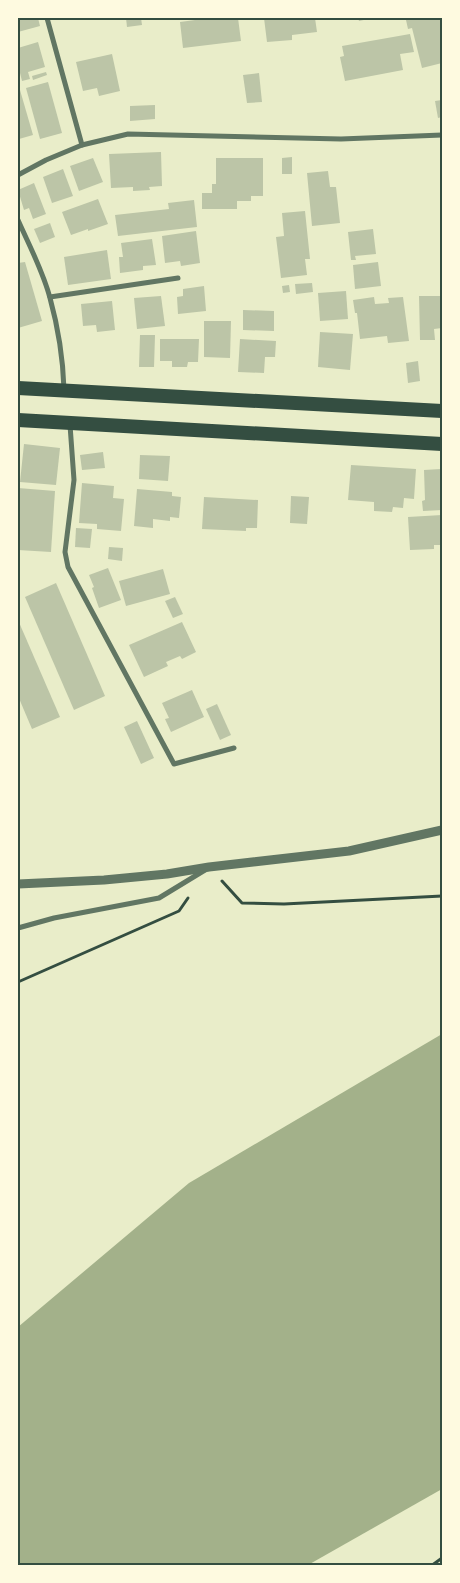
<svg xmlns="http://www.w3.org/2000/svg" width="460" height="1583" viewBox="0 0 460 1583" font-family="'Varela Round',sans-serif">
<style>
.water{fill:#a3b18a}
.building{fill:#bcc5a7}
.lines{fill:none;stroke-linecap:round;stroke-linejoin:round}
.path{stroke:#344e41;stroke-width:3}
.minor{stroke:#617663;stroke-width:5}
.tertiary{stroke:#617663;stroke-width:9}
.trunk{stroke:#344e41;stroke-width:14}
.neatline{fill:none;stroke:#344e41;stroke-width:2}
</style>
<rect width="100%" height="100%" fill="#e9edc9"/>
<!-- water -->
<polygon class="water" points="442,1034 442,1489 308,1565 18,1565 18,1327 189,1183"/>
<!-- building -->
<g class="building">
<polygon points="18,18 38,18 40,26 18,32"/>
<polygon points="126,18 141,18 142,25 127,27"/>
<polygon points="194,18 238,18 241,41 183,48 180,22 195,20"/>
<polygon points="264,18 315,18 317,32 292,35 292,40 267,42"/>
<polygon points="358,18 373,18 359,21"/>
<polygon points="417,18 441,18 442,63 422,68 412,28 408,29 406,20"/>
<polygon points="410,34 414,52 400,54 403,70 345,81 340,57 344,56 342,46"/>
<polygon points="38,42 45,67 28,72 30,79 22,81 18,65 18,48"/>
<polygon points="112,54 120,91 99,96 97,88 83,91 76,62"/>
<polygon points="46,72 47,75 33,80 32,76"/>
<polygon points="259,73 262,102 247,103 243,75"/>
<polygon points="48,82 62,133 40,139 26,88"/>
<polygon points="18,90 20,90 33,135 19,139"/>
<polygon points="442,100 442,117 438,118 435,101"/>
<polygon points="155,105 155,119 130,121 130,106"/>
<polygon points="161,152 162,186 149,187 150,190 133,191 133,187 111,188 109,154"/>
<polygon points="292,157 292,174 282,174 282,158"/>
<polygon points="93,158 103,182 79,191 70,166"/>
<polygon points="216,158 263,158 263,196 251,196 251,201 237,201 237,209 202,209 202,193 212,193 212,184 216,184"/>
<polygon points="63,169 73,196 52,203 43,177"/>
<polygon points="328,171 330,187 336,187 340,223 312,226 307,173"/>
<polygon points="34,183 46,214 33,219 29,208 24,210 18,190"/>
<polygon points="98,199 108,224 88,231 88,229 71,235 62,212"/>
<polygon points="194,200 197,227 118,236 115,215 169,209 168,203"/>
<polygon points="305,211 310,259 305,259 307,275 281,278 276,237 284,236 282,213"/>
<polygon points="50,223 55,237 40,243 34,229"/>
<polygon points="373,229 376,254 355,256 356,260 351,260 348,232"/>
<polygon points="196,231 200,263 181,266 180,261 165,263 162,236"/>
<polygon points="152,239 156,265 143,266 143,270 120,273 119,257 123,257 121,243"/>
<polygon points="107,250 111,279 68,285 64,257"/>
<polygon points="25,262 42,321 18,328 18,263"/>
<polygon points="378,262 381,286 355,289 353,265"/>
<polygon points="312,283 313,292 296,294 295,284"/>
<polygon points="289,285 290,292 283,293 282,286"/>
<polygon points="204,286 206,311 178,314 177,297 183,296 183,289"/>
<polygon points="346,291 348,319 320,321 318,293"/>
<polygon points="161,296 165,326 137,329 134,298"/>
<polygon points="419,296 442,296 442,328 434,329 435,340 420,340"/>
<polygon points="374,297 375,304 389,303 388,298 403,297 409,341 388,343 387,336 360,339 357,313 355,313 353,300"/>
<polygon points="112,301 115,330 97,332 96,325 83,326 81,304"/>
<polygon points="243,310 274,311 274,331 243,330"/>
<polygon points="204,321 231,321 230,358 204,357"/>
<polygon points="320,332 353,334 350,370 318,367"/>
<polygon points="140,335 155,335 154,367 139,367"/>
<polygon points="160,339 199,339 198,362 188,362 187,367 172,367 172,361 160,361"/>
<polygon points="240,339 276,341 275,357 265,357 264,373 238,372"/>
<polygon points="418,361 420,381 408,383 406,363"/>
<polygon points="24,444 60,448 56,485 20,482"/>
<polygon points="103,452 105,468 82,470 80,455"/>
<polygon points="140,455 170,456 168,481 139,479"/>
<polygon points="351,465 416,469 414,499 404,498 403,508 393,507 392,512 374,511 374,502 348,500"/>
<polygon points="441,469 442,510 423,511 422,501 425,500 424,470"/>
<polygon points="82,483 114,486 113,498 124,499 121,531 97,529 97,524 79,523"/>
<polygon points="18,488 55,491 51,552 18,550"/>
<polygon points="137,489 172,492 172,496 181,497 179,518 170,517 170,521 153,519 153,528 134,526"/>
<polygon points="291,496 309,497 307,524 290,523"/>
<polygon points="204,497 258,500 257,528 246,528 246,531 202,529"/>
<polygon points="442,515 442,545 434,545 434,549 410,550 408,517"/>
<polygon points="76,528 92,529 90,548 75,547"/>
<polygon points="109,547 123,548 122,561 108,559"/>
<polygon points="108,568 121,600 99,608 92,588 94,587 89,575"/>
<polygon points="163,569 170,594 126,606 119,581"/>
<polygon points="56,583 105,696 74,710 25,597"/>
<polygon points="175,597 183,614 173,618 165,601"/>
<polygon points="18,620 60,717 32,729 18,696"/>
<polygon points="182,622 196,652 182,659 180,656 166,662 168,666 144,677 129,645"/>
<polygon points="192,690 204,717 171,732 165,719 169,718 162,703"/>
<polygon points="217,704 231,735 220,740 206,709"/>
<polygon points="137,721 154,758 141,764 124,727"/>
</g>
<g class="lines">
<!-- path -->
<g class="path">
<polyline points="222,881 242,903 284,904 442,896"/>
<polyline points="18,982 179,911 188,898"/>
<polyline points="431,1566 442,1558"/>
</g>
<!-- minor -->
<g class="minor">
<polyline points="47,18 82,145"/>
<polyline points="18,175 46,160 82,145 128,134 341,139 442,135"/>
<path d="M18,220C29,245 43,271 50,298C58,327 63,359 64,389"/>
<polyline points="50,297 178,278"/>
<polyline points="70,425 74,480 65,552 68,567 174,764 234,748"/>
<polyline points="18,928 54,918 159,898 205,870"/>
</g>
<!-- tertiary -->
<polyline class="tertiary" points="18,884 104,880 167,874 209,867 349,851 442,830"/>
<!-- trunk -->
<g class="trunk">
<polyline points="18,388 442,411"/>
<polyline points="18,420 442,444"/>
</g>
</g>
<!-- border -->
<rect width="460" height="1583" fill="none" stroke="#fefae0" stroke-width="38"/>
<rect x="19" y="19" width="422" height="1545" class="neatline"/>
</svg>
